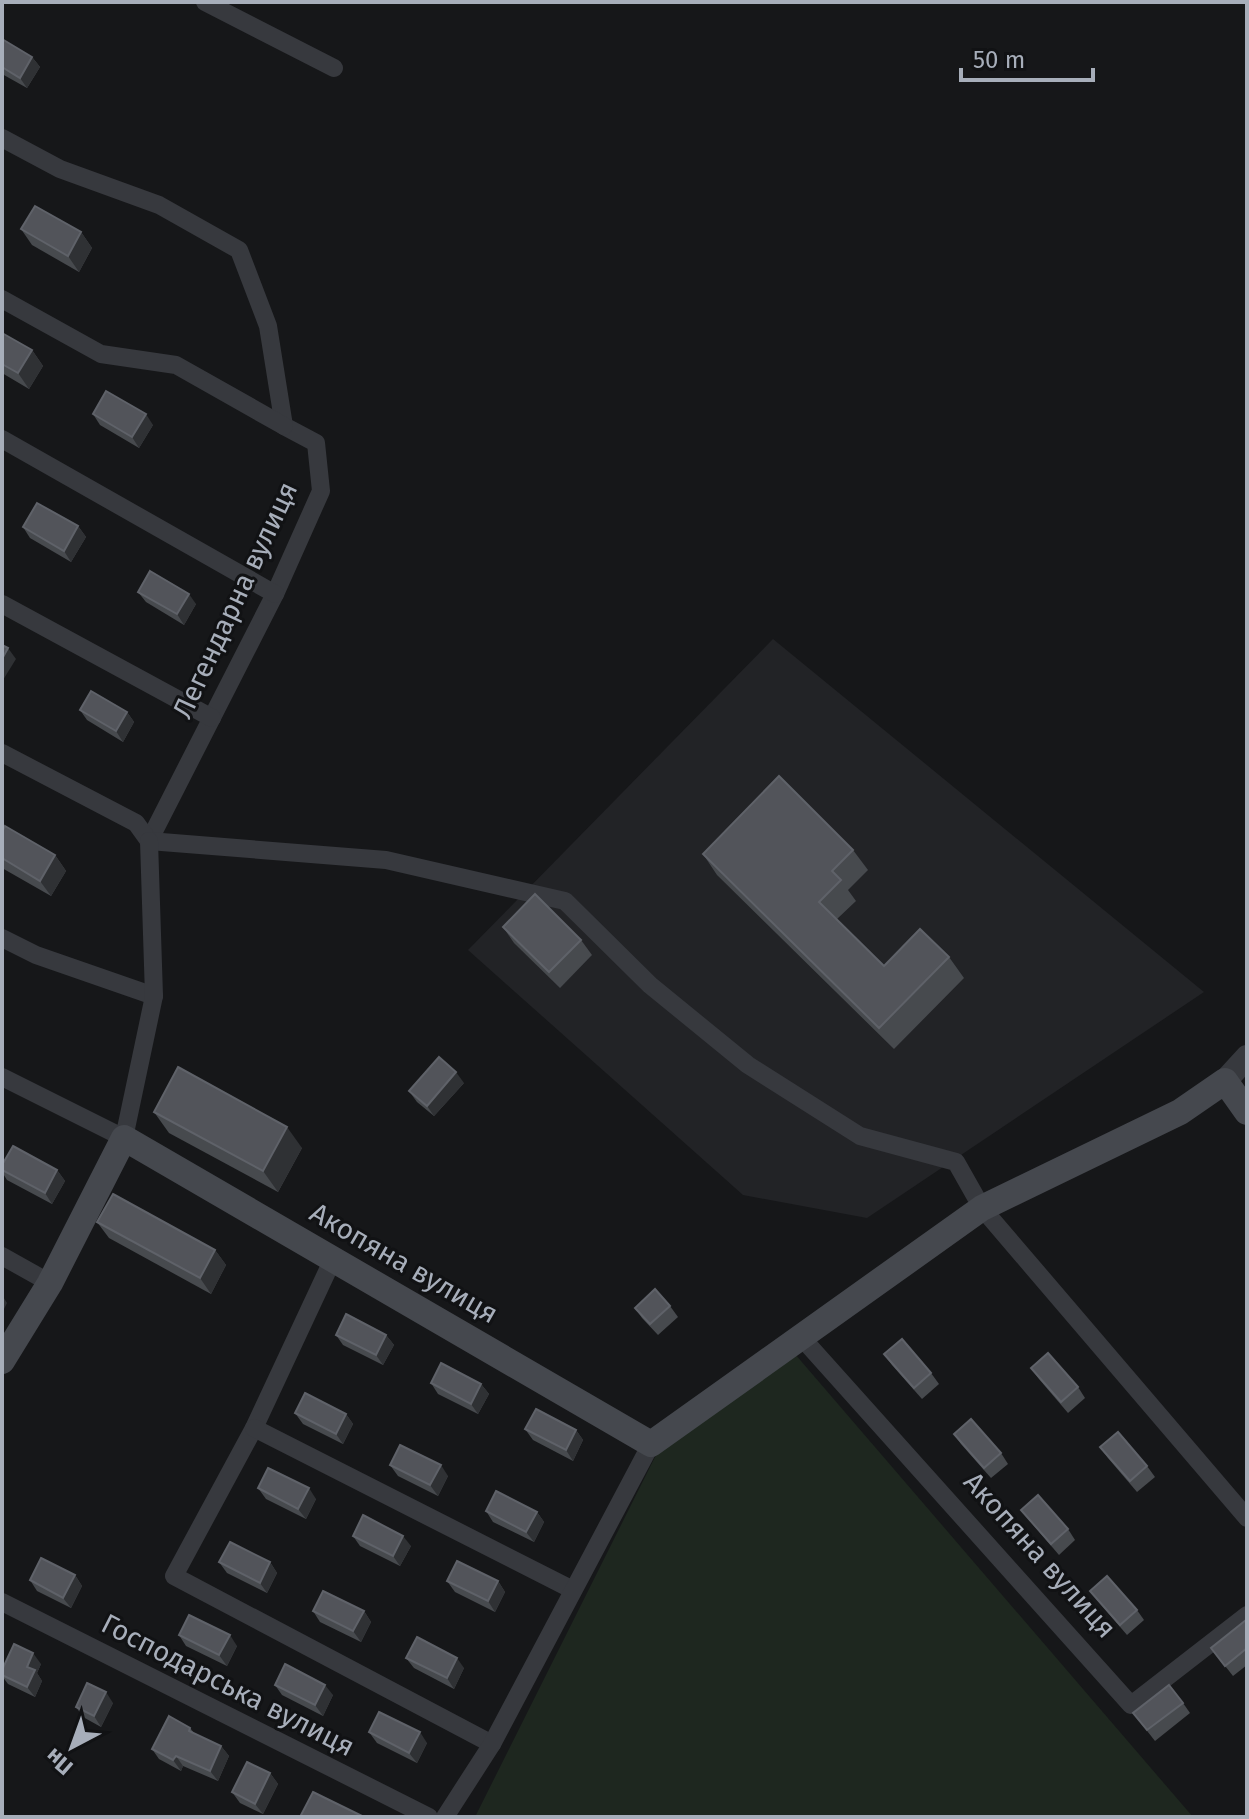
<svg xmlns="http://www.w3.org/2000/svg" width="1249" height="1819" viewBox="0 0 1249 1819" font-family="'Fira Sans',sans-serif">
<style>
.built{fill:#222326}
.green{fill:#1e271f}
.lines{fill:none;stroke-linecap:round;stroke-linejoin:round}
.minor{stroke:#37393e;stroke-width:18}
.tertiary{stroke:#37393e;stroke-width:24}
.secondary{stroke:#45484e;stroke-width:26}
.wall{fill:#474a4e}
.shaded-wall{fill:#2f3134}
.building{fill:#52545a;stroke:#5f6269;stroke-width:2}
.labels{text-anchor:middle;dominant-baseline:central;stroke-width:6;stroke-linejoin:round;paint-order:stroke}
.street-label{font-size:28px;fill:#a7aeba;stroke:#111214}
</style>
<rect width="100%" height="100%" fill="#161719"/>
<!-- built -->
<polygon class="built" points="773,639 1204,992 867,1218 743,1195 468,950"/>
<!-- green -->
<polygon class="green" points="795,1354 1193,1817 475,1817 656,1455"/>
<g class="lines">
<!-- minor -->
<g class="minor">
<polyline points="205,2 334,68"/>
<polyline points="2,138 60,169 159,205 239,250 268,326 284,426 316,443 321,491 275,594 149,841"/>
<polyline points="2,299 101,354 176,365 284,426"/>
<polyline points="2,439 275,594"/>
<polyline points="2,604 212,718"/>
<polyline points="2,753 136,823 149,841"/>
<polyline points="149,841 386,860 565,901 650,985 748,1065 860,1136 956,1162 982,1208 1247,1518"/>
<polyline points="2,938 36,955 154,996"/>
<polyline points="2,1077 124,1138 154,996 149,841"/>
<polyline points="2,1256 50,1283"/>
<polyline points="333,1259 254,1428 174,1576 492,1744"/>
<polyline points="803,1339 1131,1705 1247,1615"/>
<polyline points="254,1428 573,1590"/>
<polyline points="2,1602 429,1817"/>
<polyline points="445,1817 492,1744 651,1444"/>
</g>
<!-- tertiary -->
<polyline class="tertiary" points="1225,1081 1247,1057"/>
<!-- secondary -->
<polyline class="secondary" points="2,1361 50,1283 124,1138 651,1444 982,1208 1180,1112 1225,1081 1247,1112"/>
</g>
<!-- wall -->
<g class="wall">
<polygon points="2,39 32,57 40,67 27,88 2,74"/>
<polygon points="21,229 81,232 92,248 79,272 32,245"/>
<polygon points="2,333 32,350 43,366 29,389 2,373"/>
<polygon points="93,414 153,425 139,448 100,425"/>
<polygon points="78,526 86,537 71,562 30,538 23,527"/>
<polygon points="138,592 196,604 184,625 146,602"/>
<polygon points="80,710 127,712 134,722 123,742 87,720"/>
<polygon points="2,832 55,855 66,871 51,896 2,868"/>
<polygon points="853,850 868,870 848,890 856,901 837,919 884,966 949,957 964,978 894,1049 717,875 703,854"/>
<polygon points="503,927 581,940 592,955 560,988 514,943"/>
<polygon points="464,1083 434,1116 417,1102 409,1091"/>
<polygon points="154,1112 302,1148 278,1192 169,1133"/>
<polygon points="2,1165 57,1170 65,1181 52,1204 7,1180 2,1172"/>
<polygon points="97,1222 215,1250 226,1265 211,1294 109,1238"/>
<polygon points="670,1306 678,1317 658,1335 642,1318 635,1308"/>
<polygon points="336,1335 386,1335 394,1345 383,1365 343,1345"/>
<polygon points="884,1354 931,1373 939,1384 922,1399 892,1365"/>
<polygon points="1031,1368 1078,1387 1085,1398 1068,1413 1039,1379"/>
<polygon points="431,1383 481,1384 489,1394 478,1414 438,1394"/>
<polygon points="295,1413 346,1414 353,1424 343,1444 303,1424"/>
<polygon points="525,1429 576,1430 583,1440 573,1461 533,1440"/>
<polygon points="954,1434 1001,1453 1008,1464 991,1478 961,1444"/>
<polygon points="1100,1447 1147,1466 1155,1477 1137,1492 1108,1458"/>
<polygon points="390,1465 448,1476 438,1496 398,1476"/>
<polygon points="258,1488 316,1499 306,1519 266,1499"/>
<polygon points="1021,1510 1068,1529 1075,1540 1059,1555 1029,1520"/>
<polygon points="486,1511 537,1512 544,1522 534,1542 493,1522"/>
<polygon points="353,1536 411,1546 400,1566 360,1546"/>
<polygon points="219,1562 270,1562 277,1573 267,1593 227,1573"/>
<polygon points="75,1575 82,1586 71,1608 37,1591 30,1580"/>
<polygon points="447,1581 498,1581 505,1592 495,1612 455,1592"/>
<polygon points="1090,1591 1137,1610 1144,1620 1127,1635 1098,1601"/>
<polygon points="313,1611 364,1611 371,1622 361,1642 320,1622"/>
<polygon points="1247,1621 1247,1665 1233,1676 1211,1648"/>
<polygon points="179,1635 237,1646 227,1666 186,1646"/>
<polygon points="406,1658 464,1668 454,1689 414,1668"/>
<polygon points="41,1664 37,1673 42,1681 35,1697 8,1684 2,1676 2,1670"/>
<polygon points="275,1685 333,1695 323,1716 282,1695"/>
<polygon points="113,1703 101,1727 83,1717 76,1707"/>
<polygon points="1183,1703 1190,1713 1155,1741 1133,1713"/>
<polygon points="190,1728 195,1734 221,1746 229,1756 218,1781 183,1766 181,1771 159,1759 152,1749"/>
<polygon points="369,1732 427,1743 417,1763 377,1743"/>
<polygon points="270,1773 278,1784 263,1814 240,1803 232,1792"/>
</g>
<!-- shaded-wall -->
<g class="shaded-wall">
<polygon points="32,57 40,67 27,88 20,78"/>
<polygon points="81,232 92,248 79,272 68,256"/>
<polygon points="32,350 43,366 29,389 18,373"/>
<polygon points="146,414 153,425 139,448 132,437"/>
<polygon points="78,526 86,537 71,562 64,551"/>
<polygon points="189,594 196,604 184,625 177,614"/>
<polygon points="8,648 16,659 3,680 2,678 2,659"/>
<polygon points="127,712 134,722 123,742 116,731"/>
<polygon points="55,855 66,871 51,896 40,881"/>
<polygon points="456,1072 464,1083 434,1116 427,1106"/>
<polygon points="287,1127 302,1148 278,1192 263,1171"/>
<polygon points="57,1170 65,1181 52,1204 45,1193"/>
<polygon points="215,1250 226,1265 211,1294 200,1278"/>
<polygon points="2,1295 7,1303 2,1313"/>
<polygon points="386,1335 394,1345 383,1365 376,1355"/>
<polygon points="481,1384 489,1394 478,1414 471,1404"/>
<polygon points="346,1414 353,1424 343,1444 336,1434"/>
<polygon points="576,1430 583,1440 573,1461 566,1450"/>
<polygon points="441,1465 448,1476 438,1496 430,1485"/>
<polygon points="309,1488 316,1499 306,1519 298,1509"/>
<polygon points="537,1512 544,1522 534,1542 526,1532"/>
<polygon points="403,1536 411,1546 400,1566 393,1556"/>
<polygon points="270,1562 277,1573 267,1593 260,1583"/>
<polygon points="75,1575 82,1586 71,1608 63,1598"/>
<polygon points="498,1581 505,1592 495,1612 488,1601"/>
<polygon points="364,1611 371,1622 361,1642 353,1631"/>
<polygon points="230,1635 237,1646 227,1666 219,1655"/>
<polygon points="33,1653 41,1664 37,1673 42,1681 35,1697 27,1687 27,1667"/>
<polygon points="457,1658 464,1668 454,1689 447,1678"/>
<polygon points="325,1685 333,1695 323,1716 315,1705"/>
<polygon points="106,1692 113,1703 101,1727 94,1716"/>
<polygon points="420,1732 427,1743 417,1763 409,1753"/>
<polygon points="221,1746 229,1756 218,1781 210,1771"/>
<polygon points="176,1756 183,1766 181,1771 173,1760"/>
<polygon points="270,1773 278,1784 263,1814 255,1804"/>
</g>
<!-- building -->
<g class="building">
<polygon points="2,39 32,57 20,78 2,67"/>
<polygon points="35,206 81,232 68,256 21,229"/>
<polygon points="2,333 32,350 18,373 2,364"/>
<polygon points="106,391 146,414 132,437 93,414"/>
<polygon points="37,503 78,526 64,551 23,527"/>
<polygon points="150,571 189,594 177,614 138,592"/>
<polygon points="2,645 8,648 2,659"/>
<polygon points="91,691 127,712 116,731 80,710"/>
<polygon points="779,776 853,850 832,871 841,880 819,902 884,966 920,929 949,957 879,1028 703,854"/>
<polygon points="5,826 55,855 40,881 2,858 2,832"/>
<polygon points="535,894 581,940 549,972 503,927"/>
<polygon points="439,1057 456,1072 427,1106 409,1091"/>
<polygon points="178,1067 287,1127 263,1171 154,1112"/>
<polygon points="13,1146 57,1170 45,1193 2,1170 2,1165"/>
<polygon points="113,1194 215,1250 200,1278 97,1222"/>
<polygon points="655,1289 670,1306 650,1324 635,1308"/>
<polygon points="346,1314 386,1335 376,1355 336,1335"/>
<polygon points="902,1339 931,1373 914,1388 884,1354"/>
<polygon points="1048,1353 1078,1387 1061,1402 1031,1368"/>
<polygon points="441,1363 481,1384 471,1404 431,1383"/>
<polygon points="305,1393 346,1414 336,1434 295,1413"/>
<polygon points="536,1409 576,1430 566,1450 525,1429"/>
<polygon points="971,1419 1001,1453 984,1468 954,1434"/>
<polygon points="1118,1432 1147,1466 1130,1481 1100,1447"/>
<polygon points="400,1445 441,1465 430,1485 390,1465"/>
<polygon points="268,1468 309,1488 298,1509 258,1488"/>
<polygon points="496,1491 537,1512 526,1532 486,1511"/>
<polygon points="1038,1495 1068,1529 1051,1544 1021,1510"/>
<polygon points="363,1515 403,1536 393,1556 353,1536"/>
<polygon points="230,1542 270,1562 260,1583 219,1562"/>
<polygon points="41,1558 75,1575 63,1598 30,1580"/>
<polygon points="457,1561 498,1581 488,1601 447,1581"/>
<polygon points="1107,1576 1137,1610 1120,1625 1090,1591"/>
<polygon points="323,1591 364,1611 353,1631 313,1611"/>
<polygon points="189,1615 230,1635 219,1655 179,1635"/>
<polygon points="1246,1620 1247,1648 1225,1666 1211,1648"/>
<polygon points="417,1637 457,1658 447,1678 406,1658"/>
<polygon points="14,1644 33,1653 27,1667 35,1670 27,1687 2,1675 2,1670"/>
<polygon points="285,1664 325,1685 315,1705 275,1685"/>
<polygon points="87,1683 106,1692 94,1716 76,1707"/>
<polygon points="1169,1685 1183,1703 1147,1730 1133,1713"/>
<polygon points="379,1712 420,1732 409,1753 369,1732"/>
<polygon points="169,1716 190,1728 189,1731 221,1746 210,1771 176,1756 173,1760 152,1749"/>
<polygon points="247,1762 270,1773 255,1804 232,1792"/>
<polygon points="313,1792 364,1817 300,1817"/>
</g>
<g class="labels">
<!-- street labels -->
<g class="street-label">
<text transform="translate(235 600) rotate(-65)">Легендарна вулиця</text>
<text transform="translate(404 1263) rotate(30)">Акопяна вулиця</text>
<text transform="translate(1040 1555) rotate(48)">Акопяна вулиця</text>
<text transform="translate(228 1685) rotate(27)">Господарська вулиця</text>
</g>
</g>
<!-- border -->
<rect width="1249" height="1819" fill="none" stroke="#a7aeba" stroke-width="8"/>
<!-- north arrow -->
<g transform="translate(72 1747) rotate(221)" stroke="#111214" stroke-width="6" paint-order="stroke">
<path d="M0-6L14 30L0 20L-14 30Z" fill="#a7aeba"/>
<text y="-12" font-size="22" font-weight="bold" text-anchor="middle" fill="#a7aeba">Пн</text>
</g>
<!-- scale -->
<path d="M961 68v12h132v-12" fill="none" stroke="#a7aeba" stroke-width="4"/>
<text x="973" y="68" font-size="24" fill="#a7aeba" stroke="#111214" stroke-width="6" paint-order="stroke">50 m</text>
</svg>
